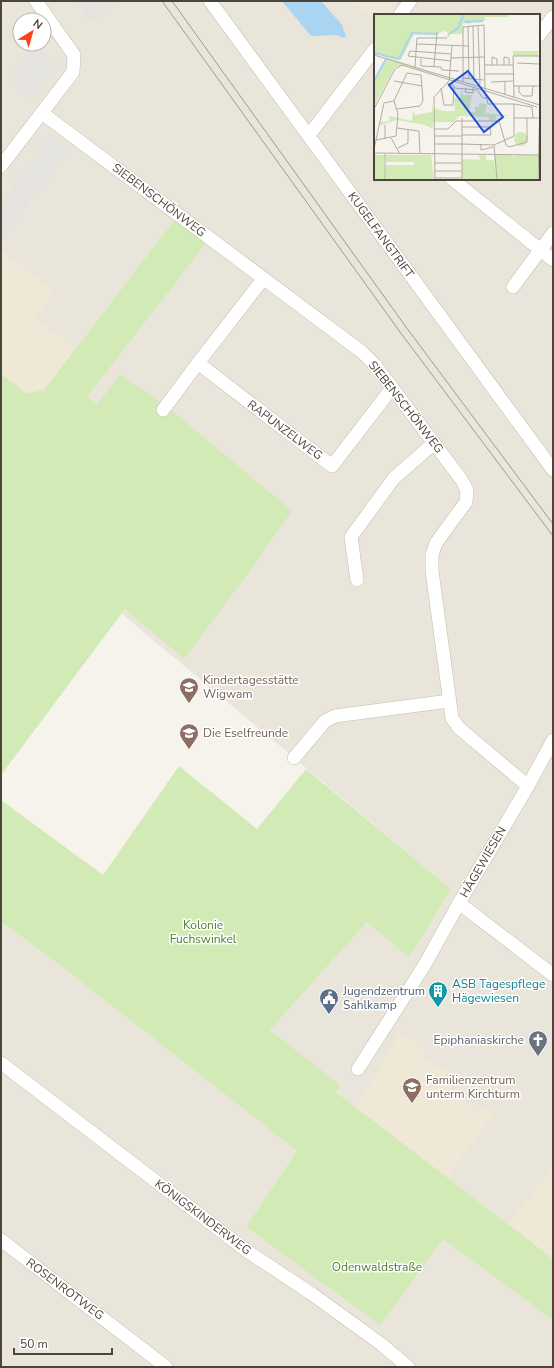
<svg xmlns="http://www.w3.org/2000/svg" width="554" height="1368" viewBox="0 0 554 1368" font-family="'Nunito Sans',sans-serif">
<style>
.residential{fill:#eae5da;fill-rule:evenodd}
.education{fill:#efe8d6}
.green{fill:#d2eab5}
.parking{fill:#e5e3e0}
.water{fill:#a9d4f2}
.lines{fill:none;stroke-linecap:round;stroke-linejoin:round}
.minor-casing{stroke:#c2bbae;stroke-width:14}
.minor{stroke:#fff;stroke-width:13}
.tram{stroke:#9a9a9a;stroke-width:1}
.labels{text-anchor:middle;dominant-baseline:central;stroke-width:3;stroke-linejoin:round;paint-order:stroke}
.street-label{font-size:12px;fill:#4b4439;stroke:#fff}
.education-label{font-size:12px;fill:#785e54;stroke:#fff;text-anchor:start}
.park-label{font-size:12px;fill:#4a7f2a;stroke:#fff}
.culture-label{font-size:12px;fill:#0d838f;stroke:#fff;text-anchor:start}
.service-label{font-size:12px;fill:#4e5e75;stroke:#fff;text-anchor:start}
.worship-label{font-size:12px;fill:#5b616d;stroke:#fff;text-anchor:end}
.inset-river{fill:none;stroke:#a9d4f2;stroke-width:2}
.inset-road{fill:none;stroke:#b2ada4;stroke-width:1}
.view{fill:#1d4ed8;fill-opacity:0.15;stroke:#1d4ed8;stroke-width:2}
.inset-edge{fill:none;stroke:#4b4439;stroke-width:2}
</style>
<rect width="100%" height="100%" fill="#f6f3ec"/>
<g class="residential">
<path d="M1 1H553V1259L336 1092 339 1085 270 1030 367 922 409 958 451 889 122 614 204 489 87 397 209 238 178 215 44 390 1 374ZM375 15H539V179H375ZM20 20H44V44H20Z"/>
<path d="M1 922 47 955 297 1151 246 1228 268 1243 443 1238 553 1320V1367H1Z"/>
</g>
<g class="education">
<path d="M351 1H397L386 15H375V21L351 3Z"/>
<path d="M1 250 55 292 35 318 76 349 44 390 26 393 1 374Z"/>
<path d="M400 1033 425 1050 421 1056 435 1067 437 1064 448 1072 441 1081 455 1091 460 1085 470 1093 464 1102 478 1113 482 1107 493 1115 446 1177 356 1107Z"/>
<path d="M553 1167V1259L508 1225Z"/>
</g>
<g class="green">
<path d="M178 215 210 238 87 397 97 405 120 374 170 409 292 511 238 587 184 659 125 609 1 775V374L26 393 44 390Z"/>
<path d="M179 766 257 829 306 769 451 889 409 958 367 922 270 1030 340 1085 336 1092 553 1259V1320L443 1239 380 1325 246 1227 297 1151 47 955 1 922V800L103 875Z"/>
</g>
<g class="parking">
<path d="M76 1H120L91 22Z"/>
<path d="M35 47 58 65 32 98 9 81Z"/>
<path d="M52 136 70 149 1 239V203Z"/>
</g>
<path class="water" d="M282 1H321L343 26V29L346 35 344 38 337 35 311 36Z"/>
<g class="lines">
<defs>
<g id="minor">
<path d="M210 1 553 470"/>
<path d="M400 15 410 1"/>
<path d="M539 35 553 17"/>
<path d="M42 113 362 352 375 365 461 479 467 490 466 502 436 543 432 555V571L452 718 459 728 528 786"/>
<path d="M309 135 375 49"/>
<path d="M1 166 73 72 74 55 36 1"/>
<path d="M452 179 553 260"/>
<path d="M263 279 198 363 332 466 392 388"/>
<path d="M513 287 553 233"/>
<path d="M163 410 198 363"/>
<path d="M357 580 351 537 394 478 434 443"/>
<path d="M553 740 528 786 459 903 553 975"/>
<path d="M294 758 325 721 335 716 449 701"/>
<path d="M1 1063 247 1251 312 1294 381 1344 408 1367"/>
<path d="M358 1069 424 966 459 903"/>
<path d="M1 1240 166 1367"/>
</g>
</defs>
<use href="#minor" class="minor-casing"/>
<use href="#minor" class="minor"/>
<g class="tram">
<path d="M162 1 400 332 553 536"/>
<path d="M172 1 406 327 553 524"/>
</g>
</g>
<defs>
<symbol id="school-pin" viewBox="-11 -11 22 30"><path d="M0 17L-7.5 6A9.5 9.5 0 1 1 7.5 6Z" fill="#8d6e63" stroke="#fff"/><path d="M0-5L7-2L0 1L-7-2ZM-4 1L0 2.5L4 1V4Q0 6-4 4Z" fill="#fff"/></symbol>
<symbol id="building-pin" viewBox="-11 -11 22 30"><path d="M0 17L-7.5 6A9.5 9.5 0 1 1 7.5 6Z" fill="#0f9aa8" stroke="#fff"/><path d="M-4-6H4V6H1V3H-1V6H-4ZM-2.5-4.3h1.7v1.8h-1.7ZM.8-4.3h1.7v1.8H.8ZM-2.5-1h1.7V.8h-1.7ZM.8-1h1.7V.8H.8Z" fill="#fff"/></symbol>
<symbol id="civic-pin" viewBox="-11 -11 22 30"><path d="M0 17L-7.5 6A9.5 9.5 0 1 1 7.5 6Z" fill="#5c6f8a" stroke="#fff"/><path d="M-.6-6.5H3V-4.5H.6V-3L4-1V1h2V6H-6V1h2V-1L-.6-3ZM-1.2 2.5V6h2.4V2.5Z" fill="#fff"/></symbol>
<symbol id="church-pin" viewBox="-11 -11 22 30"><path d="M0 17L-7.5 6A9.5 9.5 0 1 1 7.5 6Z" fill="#6b7280" stroke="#fff"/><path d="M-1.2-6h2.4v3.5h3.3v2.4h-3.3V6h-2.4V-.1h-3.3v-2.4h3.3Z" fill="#fff"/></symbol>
</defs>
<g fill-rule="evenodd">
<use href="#school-pin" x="178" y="676" width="22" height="30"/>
<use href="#school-pin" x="178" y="722" width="22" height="30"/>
<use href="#building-pin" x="427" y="980" width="22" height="30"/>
<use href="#civic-pin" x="318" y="987" width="22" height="30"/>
<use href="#church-pin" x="527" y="1029" width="22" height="30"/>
<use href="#school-pin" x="401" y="1076" width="22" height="30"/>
</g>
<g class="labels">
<g class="street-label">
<text transform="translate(159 200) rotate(37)">SIEBENSCHÖNWEG</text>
<text transform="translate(381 235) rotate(54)">KUGELFANGTRIFT</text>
<text transform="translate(406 407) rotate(52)">SIEBENSCHÖNWEG</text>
<text transform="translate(285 430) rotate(37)">RAPUNZELWEG</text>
<text transform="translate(483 862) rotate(-60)">HÄGEWIESEN</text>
<text transform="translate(203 1217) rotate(37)">KÖNIGSKINDERWEG</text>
<text transform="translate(65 1289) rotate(37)">ROSENROTWEG</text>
</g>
<g class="education-label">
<text x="203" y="680">Kindertagesstätte<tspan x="203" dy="14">Wigwam</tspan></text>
<text x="203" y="733">Die Eselfreunde</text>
<text x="426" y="1080">Familienzentrum<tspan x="426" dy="14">unterm Kirchturm</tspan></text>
</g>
<g class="park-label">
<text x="203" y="925">Kolonie<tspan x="203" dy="14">Fuchswinkel</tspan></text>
<text x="377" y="1267">Odenwaldstraße</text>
</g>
<g class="culture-label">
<text x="452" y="984">ASB Tagespflege<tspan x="452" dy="14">Hägewiesen</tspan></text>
</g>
<g class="service-label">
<text x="343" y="991">Jugendzentrum<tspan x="343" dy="14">Sahlkamp</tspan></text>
</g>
<g class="worship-label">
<text x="524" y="1040">Epiphaniaskirche</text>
</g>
</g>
<g transform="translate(374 14)">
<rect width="166" height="166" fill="#f6f3ec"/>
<path d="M0 0H135V3H111V7L96 8V12L94 9H89V20H76V23H73L74 18 69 17 63 21 40 20 27 46 0 39ZM139 37H164V42H139ZM12 43 69 62V63L30 51 21 53 0 92V66ZM87 74 89 81H98L95 98H101V93H105V89L113 90 111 99 139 102H122V106L115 107V103L85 102 80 108H59V115L51 111 22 106 5 112 6 108 15 107V102L38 107 39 95 41 101 58 98V89L59 99 61 94 69 97H81L80 84 87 83ZM140 125a7 7 0 1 1 14 0a7 7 0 1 1-14 0ZM0 141H10L11 166H0ZM11 141H57L60 166H12V151H40V148H12ZM105 141H112V146H120L123 166H88V145L106 146ZM120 141H139L140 144 141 141H164L163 166H124Z" fill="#d2eab5"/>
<path class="inset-river" d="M90 8 109 7M75 20 84 14 90 0M0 39 25 45M25 45 38 19 62 20M0 67 12 45"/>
<path class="inset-road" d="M166 7V80M99 12 100 68M104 12 106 70M94 13 95 64M43 30 94 32M0 41 166 91M77 44 110 43M47 45V52L67 53 68 56 85 57M77 47 34 42 36 37 77 40M143 49 165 50M111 51H139M118 51V43L123 45V51M130 51V43L135 44V51M60 52 63 18M41 53 43 24H73M111 60H140M89 64 110 66M20 67 48 72M89 68V13L110 11 111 77 114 90H140V122L120 131 123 166M117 68 139 67M140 72H166M145 72V78L149 82H158L159 72M67 74 70 91H79L80 72 73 69M80 74 103 76 109 84H113M92 74 91 78 99 79V74M131 81V67M140 83 139 42H165M140 90 158 93 159 104M0 95 21 55 28 51 163 93M140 104H165M11 111V125M88 113H116L117 121H88M23 114 45 117 46 140M60 115H74L82 107H125L132 131 135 133 153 128V104M60 122H88M17 124 26 140M2 126 22 122 24 100 20 87 33 59 47 61 49 87 46 92 23 95M60 130H88M88 130 120 131M107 130V136L119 133M24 134 34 129V115M0 135 10 89 20 87M0 139 166 141M11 140V166M61 149H87M60 157H87M61 164H87M61 166 60 83 75 67 78 32M88 166V104M164 166 166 84"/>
<path class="view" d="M94 57 129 103 110 118 75 71Z"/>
<rect width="166" height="166" class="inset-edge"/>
</g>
<rect width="554" height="1368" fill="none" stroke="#4b4439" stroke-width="4"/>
<g transform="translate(32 32) rotate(37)"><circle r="19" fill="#ffffff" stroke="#b7b4b0"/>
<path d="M0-3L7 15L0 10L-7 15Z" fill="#fc3f1d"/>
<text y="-6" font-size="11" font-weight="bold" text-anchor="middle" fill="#4b4439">N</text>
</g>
<path d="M14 1348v6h98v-6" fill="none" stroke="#4b4439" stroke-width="2"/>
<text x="20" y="1348" font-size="12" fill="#4b4439" stroke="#ffffff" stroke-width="3" paint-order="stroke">50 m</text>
</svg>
